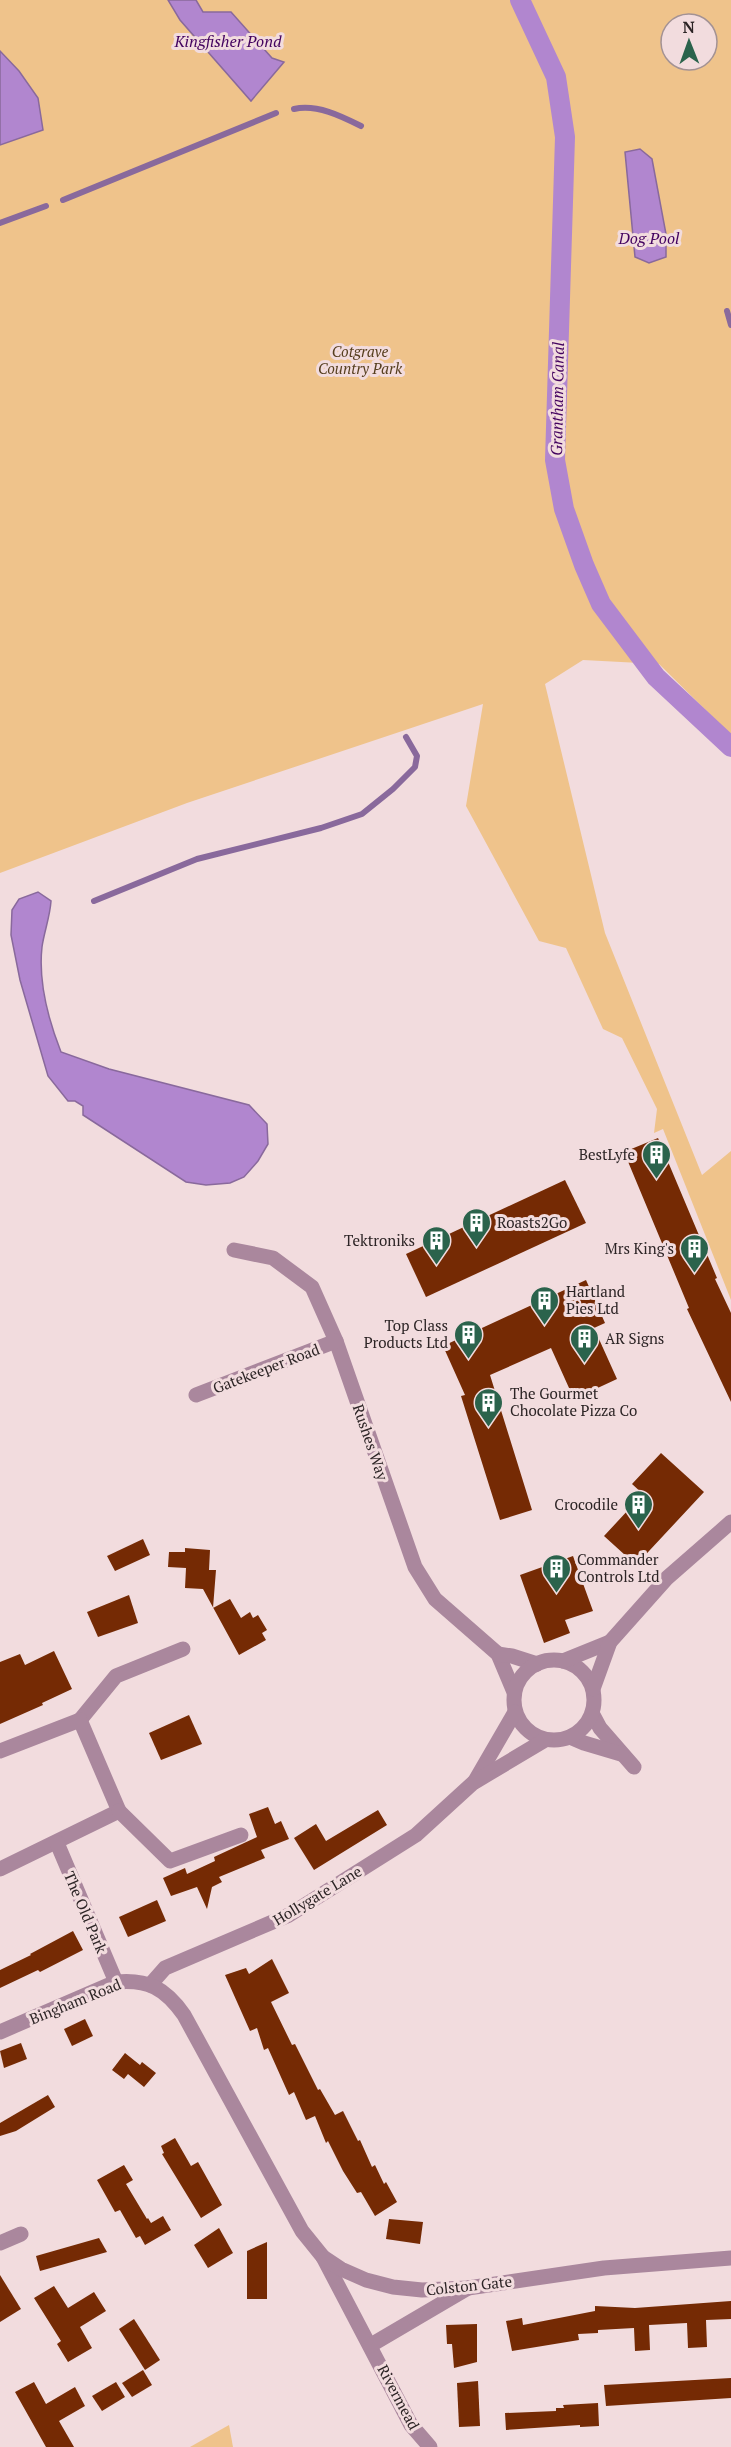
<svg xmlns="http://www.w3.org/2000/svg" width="731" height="2447" viewBox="0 0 731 2447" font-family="'PT Serif',serif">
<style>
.green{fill:#efc38b;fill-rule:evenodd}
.water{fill:#b186cf;stroke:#89699c;stroke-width:1.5}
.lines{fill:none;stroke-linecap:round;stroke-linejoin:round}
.stream{stroke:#89699c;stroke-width:6}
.canal{stroke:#b186cf;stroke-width:20}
.building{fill:#752a04}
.minor{stroke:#aa879d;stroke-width:15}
.tertiary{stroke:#aa879d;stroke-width:15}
.labels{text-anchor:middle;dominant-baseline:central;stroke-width:6;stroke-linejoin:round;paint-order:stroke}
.park-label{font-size:15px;font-style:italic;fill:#563e1e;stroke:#f2dcde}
.poi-label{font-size:15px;fill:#2c2425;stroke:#f2dcde;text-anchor:end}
.street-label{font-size:15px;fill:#2c2425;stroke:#f2dcde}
.water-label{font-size:16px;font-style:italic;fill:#43025f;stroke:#f2dcde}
</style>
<rect width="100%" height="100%" fill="#f2dcde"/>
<g class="green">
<path d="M0 0H731V735L659 664 583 660 545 684 605 933 702 1175 731 1151V1300L663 1129 654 1133 657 1109 622 1038 603 1029 566 948 539 941 466 806 483 704 187 803 0 873ZM671 24H707V60H671Z"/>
<path d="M229 2425 233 2447H190Z"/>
</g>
<g class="water">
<path d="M168 0H196L203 12H231L272 58 284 62 251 101 180 20Z"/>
<path d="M0 51 19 71 38 98 43 130 0 145Z"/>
<path d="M640 149 652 159 666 234V257L649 263 635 257 625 152Z"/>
<path d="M38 892 51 901C50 917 44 932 42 947 38 983 48 1019 61 1052L109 1069 249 1105 267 1124 268 1144 258 1161 244 1177 230 1183 206 1185 186 1182 83 1115V1106L75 1101H68L48 1076 20 980 11 935 12 910 19 899Z"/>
</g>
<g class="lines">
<g class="stream">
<path d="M294 109C317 104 341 116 361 126"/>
<path d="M63 200 276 113"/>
<path d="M0 223 46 206"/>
<path d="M727 311 731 325"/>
<path d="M94 901 197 859 321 828 362 814 393 789 415 767 417 756 406 737"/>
</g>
<path class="canal" d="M520 0 556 77 565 137 555 460 564 509 584 565 601 604 656 677 731 747"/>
</g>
<g class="building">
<path d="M658 1138 717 1278 715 1279 731 1313V1402L687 1309 689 1308 624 1152Z"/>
<path d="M565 1180 586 1223 426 1297 406 1254Z"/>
<path d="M586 1280 605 1323 594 1328 617 1379 574 1399 551 1348 490 1375 532 1510 500 1520 461 1396 465 1395 443 1346Z"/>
<path d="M661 1453 704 1492 636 1565 604 1536 643 1494 632 1484Z"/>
<path d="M143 1539 150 1555 115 1571 107 1556Z"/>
<path d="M185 1548 210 1550 209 1570H216L213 1608 230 1599 241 1618 250 1612 253 1618 258 1615 267 1630 262 1633 266 1640 239 1655 203 1589 185 1588 186 1568 168 1567 169 1552H185Z"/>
<path d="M573 1556 593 1611 565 1620 570 1633 544 1643 520 1575Z"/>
<path d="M129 1595 138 1623 98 1637 87 1612Z"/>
<path d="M54 1651 72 1689 42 1703 43 1705 0 1724V1662L20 1654 25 1665Z"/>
<path d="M189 1715 202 1744 161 1760 149 1733Z"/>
<path d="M268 1807 275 1824 281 1821 289 1839 261 1850 265 1858 219 1877 222 1882 212 1887 207 1909 197 1887 171 1896 163 1878 185 1868 187 1874 215 1861 214 1857 257 1837 249 1814Z"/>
<path d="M378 1810 387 1825 314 1870 294 1838 316 1824 326 1841Z"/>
<path d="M157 1900 166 1921 128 1937 119 1917Z"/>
<path d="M73 1931 83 1950 40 1972 38 1970 0 1988V1970L31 1955 30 1954Z"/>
<path d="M272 1959 289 1993 271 2002 292 2045 295 2044 318 2090 320 2089 335 2115 343 2111 358 2141 360 2140 372 2167 375 2165 384 2184 386 2182 397 2202 375 2216 361 2192 357 2193 343 2171 328 2141 326 2143 315 2116 306 2120 294 2092 289 2095 268 2048 264 2050 257 2028 250 2031 225 1975 246 1968 249 1974Z"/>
<path d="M85 2019 93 2036 72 2046 64 2029Z"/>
<path d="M21 2043 27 2059 4 2068 0 2051Z"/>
<path d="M125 2053 140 2065 142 2062 156 2073 144 2087 128 2074 124 2079 112 2070Z"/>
<path d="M48 2095 55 2107 16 2131 0 2136V2123Z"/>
<path d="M175 2138 191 2166 198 2162 222 2205 201 2218 162 2154 164 2153 161 2146Z"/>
<path d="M124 2165 133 2180 126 2184 147 2219 148 2218 151 2223 163 2216 171 2230 145 2245 140 2236 136 2238 120 2210 115 2212 97 2180Z"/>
<path d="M389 2219 423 2222 420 2244 386 2239Z"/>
<path d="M219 2228 233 2253 208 2268 194 2245Z"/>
<path d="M99 2238 107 2252 40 2271 36 2256Z"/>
<path d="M267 2242V2299H247V2251Z"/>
<path d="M0 2275 21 2309 0 2322Z"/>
<path d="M54 2286 68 2308 94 2292 106 2311 80 2327 92 2348 68 2362 57 2344 61 2341 34 2298Z"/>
<path d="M731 2301V2319L706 2320 707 2347 688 2348 687 2323 649 2325 650 2350 635 2351 634 2328 598 2330V2333L578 2334 579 2340 512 2351 506 2321 522 2318 523 2325 595 2311V2306L635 2308Z"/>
<path d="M134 2319 160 2360 145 2370 119 2329Z"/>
<path d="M477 2324V2362L454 2368 452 2344H447L446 2325Z"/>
<path d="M143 2370 152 2385 132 2397 122 2383Z"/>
<path d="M731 2378V2398L606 2406 604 2385Z"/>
<path d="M478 2381 480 2426 459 2427 457 2383Z"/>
<path d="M34 2382 46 2404 75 2387 85 2406 59 2421 74 2447H46L15 2392Z"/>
<path d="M116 2382 125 2397 102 2411 92 2396Z"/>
<path d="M598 2403 599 2426 580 2427V2425L506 2430 505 2413 556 2411V2408H564L563 2405Z"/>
</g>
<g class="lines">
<g class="minor">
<path d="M234 1250 273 1258 312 1287 336 1341 415 1567 435 1599 498 1654 514 1692"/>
<path d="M196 1395 336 1341"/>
<path d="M498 1654 512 1656 537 1664"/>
<path d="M592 1713 600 1728 634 1767"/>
<path d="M80 1720 116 1676 183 1649"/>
<path d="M570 1737 584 1743 621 1754"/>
<path d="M0 1751 80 1720 119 1811 0 1869"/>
<path d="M119 1811 170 1861 241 1835"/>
<path d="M57 1843 116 1982"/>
<path d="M0 2243 21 2234"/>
<path d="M323 2257 411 2425 430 2447"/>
<path d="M371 2345 468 2288"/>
</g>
<g class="tertiary">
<circle cx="554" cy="1700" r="40"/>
<path d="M563 1661 610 1642"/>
<path d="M593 1689 610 1642 667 1578 731 1522"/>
<path d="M475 1781 515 1712"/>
<path d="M150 1985 165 1968 289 1915 416 1835 473 1783 545 1740"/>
<path d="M0 2032 116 1982C148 1979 165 1988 184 2015L302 2231 323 2257 341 2269 366 2280 393 2287 422 2290 468 2288 604 2268 731 2258"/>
</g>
</g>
<defs>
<symbol id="building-pin" viewBox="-11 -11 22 30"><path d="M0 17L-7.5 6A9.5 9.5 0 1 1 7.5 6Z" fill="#2b634c" stroke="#f2dcde"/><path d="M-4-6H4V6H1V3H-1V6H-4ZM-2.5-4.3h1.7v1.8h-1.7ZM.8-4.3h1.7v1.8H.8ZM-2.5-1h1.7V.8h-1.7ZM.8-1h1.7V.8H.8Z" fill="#fff"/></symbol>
</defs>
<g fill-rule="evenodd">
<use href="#building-pin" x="640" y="1138" width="33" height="45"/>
<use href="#building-pin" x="460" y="1206" width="33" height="45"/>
<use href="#building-pin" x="420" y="1224" width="33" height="45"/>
<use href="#building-pin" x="678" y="1232" width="33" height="45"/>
<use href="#building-pin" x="528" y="1284" width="33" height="45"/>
<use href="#building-pin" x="452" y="1318" width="33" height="45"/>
<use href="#building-pin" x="568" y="1322" width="33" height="45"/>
<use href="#building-pin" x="472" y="1386" width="33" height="45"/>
<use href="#building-pin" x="622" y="1488" width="33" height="45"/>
<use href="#building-pin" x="540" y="1552" width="33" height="45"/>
</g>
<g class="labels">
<g class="park-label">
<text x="360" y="351">Cotgrave<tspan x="360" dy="17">Country Park</tspan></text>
</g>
<g class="poi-label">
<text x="635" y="1154">BestLyfe</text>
<text x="497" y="1222" text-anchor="start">Roasts2Go</text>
<text x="415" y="1240">Tektroniks</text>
<text x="674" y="1248">Mrs King's</text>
<text x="566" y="1291" text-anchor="start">Hartland<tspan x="566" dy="17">Pies Ltd</tspan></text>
<text x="448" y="1325">Top Class<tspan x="448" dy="17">Products Ltd</tspan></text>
<text x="605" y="1338" text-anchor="start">AR Signs</text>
<text x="510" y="1393" text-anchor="start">The Gourmet<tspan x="510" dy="17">Chocolate Pizza Co</tspan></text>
<text x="618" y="1504">Crocodile</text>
<text x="577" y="1559" text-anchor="start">Commander<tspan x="577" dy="17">Controls Ltd</tspan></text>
</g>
<g class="street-label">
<text transform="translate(266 1368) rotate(-21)">Gatekeeper Road</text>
<text transform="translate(371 1442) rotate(71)">Rushes Way</text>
<text transform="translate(317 1895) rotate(-31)">Hollygate Lane</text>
<text transform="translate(86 1912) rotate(67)">The Old Park</text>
<text transform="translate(75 2001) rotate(-22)">Bingham Road</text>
<text transform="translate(469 2285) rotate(-6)">Colston Gate</text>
<text transform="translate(399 2397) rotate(62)">Rivermead</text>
</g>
<g class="water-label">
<text x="228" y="41">Kingfisher Pond</text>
<text x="649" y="238">Dog Pool</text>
<text transform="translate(557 399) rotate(-89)">Grantham Canal</text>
</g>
</g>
<g transform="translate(689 42) rotate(359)"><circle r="28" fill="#f2dcde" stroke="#a39294" stroke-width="1.5"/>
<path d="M0-4.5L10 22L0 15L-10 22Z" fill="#2b634c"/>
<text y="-9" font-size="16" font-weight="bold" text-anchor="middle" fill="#2c2425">N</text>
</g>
</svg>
